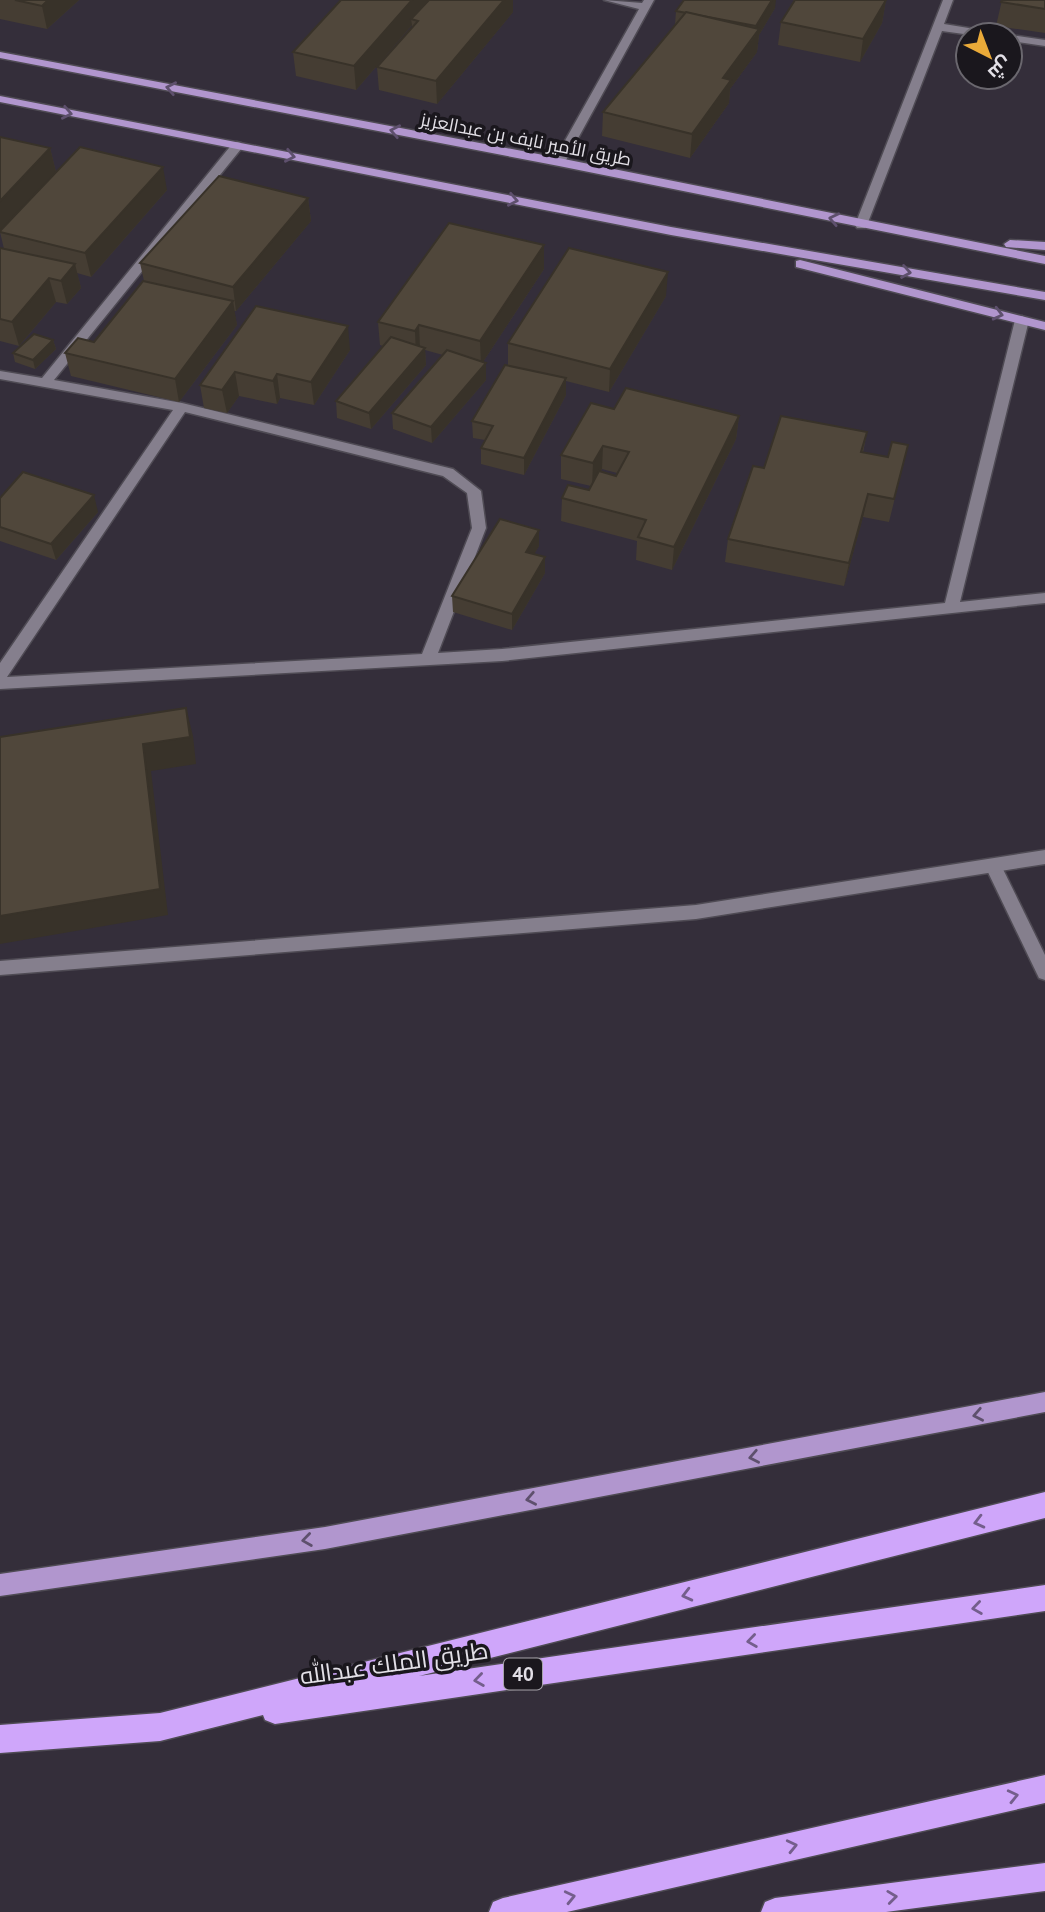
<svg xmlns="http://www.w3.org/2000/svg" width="1045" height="1912" viewBox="0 0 1045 1912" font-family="'PT Sans',Cairo,sans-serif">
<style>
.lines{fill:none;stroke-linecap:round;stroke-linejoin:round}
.lane-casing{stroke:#4f4b54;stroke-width:3}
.street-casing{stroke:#4f4b54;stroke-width:3}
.primary-casing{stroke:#4f4b54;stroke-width:3}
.highway-casing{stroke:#4f4b54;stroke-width:3}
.lane{fill:#857f8d;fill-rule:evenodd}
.street{fill:#857f8d;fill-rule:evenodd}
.primary{fill:#b196ce;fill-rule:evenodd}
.highway{fill:#cfa6fa;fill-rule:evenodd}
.wall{fill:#453d33;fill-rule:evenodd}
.shaded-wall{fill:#383229}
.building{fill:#50473b;stroke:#383229;stroke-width:2}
.oneway{stroke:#5e506d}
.oneway2{stroke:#745e8c}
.labels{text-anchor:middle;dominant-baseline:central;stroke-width:7;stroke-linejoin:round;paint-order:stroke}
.far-street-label{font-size:18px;fill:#e3e0e7;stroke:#1a171d}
.shield{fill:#1a171d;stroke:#a7a4aa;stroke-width:2}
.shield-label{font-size:19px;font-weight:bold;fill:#e3e0e7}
.near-street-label{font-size:24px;fill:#e3e0e7;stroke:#1a171d}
</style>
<rect width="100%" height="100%" fill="#342e3a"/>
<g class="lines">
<defs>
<path id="lane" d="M993 859 999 861 1045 955V980L1039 978 985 866 987 861Z"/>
<g id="street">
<path d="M604 0 642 3 644 0H654L565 162 555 165 553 162 639 9Z"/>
<path d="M943 0H953L944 24 993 32 999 35H971L942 31 867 225 865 228H857L855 225Z"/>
<path d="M1009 35H1010L1045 40V46L1010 41Z"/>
<path d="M237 142 241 143V149L54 380 182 403 453 469 481 491 486 528 438 653 502 649 945 603 1015 320 1022 316 1029 320 960 602 1045 593V603L502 661 0 689V663L173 410 0 379V371L42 378 233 143ZM185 412 443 476 467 493 472 528 422 654 7 677Z"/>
<path d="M1045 850V864L696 919 0 975V961L696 905Z"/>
</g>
<g id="primary">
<path d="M0 52 559 158 1045 256V264L559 166 0 58Z"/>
<path d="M0 96 671 227 1045 292V300L671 235 0 102Z"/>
<path d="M1010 240 1045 242V250L1006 247 1004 244Z"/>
<path d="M800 260 1045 322V330L796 267V261Z"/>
<path d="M1045 1392V1412L325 1549 0 1596V1574L325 1527Z"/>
</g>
<g id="highway">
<path d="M1045 1492V1518L419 1676 1045 1585V1611L275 1724 265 1720 263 1715 160 1741 0 1753V1725L160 1713Z"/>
<path d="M1045 1775V1803L567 1912H489L493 1902 503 1898Z"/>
<path d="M1045 1863V1891L886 1912H761L765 1902 775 1898Z"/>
</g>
</defs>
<use href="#lane" class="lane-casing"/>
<use href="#street" class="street-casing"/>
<use href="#primary" class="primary-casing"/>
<use href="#highway" class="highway-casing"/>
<use href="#lane" class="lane"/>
<use href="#street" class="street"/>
<use href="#primary" class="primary"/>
<use href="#highway" class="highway"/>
</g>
<g class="wall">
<path d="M0 0H79L47 29 0 19Z"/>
<path d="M341 0H513V12L437 104 379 90 377 67 412 28V25L356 90 296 76 293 52Z"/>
<path d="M794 0H886L882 23 860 62 778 45 781 22Z"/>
<path d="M1002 0H1045V33L996 26Z"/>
<path d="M775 8 759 35 757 52 730 89 729 103 690 158 602 136 603 112 675 25 676 11Z"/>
<path d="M50 148 56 172 167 190 91 277 77 273 81 288 67 304 56 302 19 346 0 341V248L4 249 0 232Z"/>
<path d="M308 198 311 221 236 311H234L237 325 179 402 71 376 65 353 94 342 144 281 140 263Z"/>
<path d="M544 245V269L483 362 486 380 432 443 393 429 392 413 443 355 425 350 426 365 371 429 337 418 336 401 383 346 380 345 378 322Z"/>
<path d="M666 296 609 392 566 381V395L524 475 481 464V448L485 440 473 438 472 421 508 365V343Z"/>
<path d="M256 306 350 350 314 405 280 398 277 404 239 396 227 413 204 408 200 385Z"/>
<path d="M53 340 56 349 35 369 15 362 13 353Z"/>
<path d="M614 409 739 416 736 439 672 570 636 560 637 541 561 521 562 498 589 490 591 486 561 479V455ZM602 469 617 473 616 476 601 471Z"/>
<path d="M867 432 863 453 888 457 908 445 889 522 863 517 844 586 725 562 728 539 764 468Z"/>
<path d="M0 498 98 512 56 560 0 541Z"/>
<path d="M539 530V546L534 554 545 573 512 630 453 612 452 596Z"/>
</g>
<g class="shaded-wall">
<path d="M48 0H79L47 29 42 6Z"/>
<path d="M412 0H433L411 19 412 25 356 90 354 66Z"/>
<path d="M504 0H513V12L437 104 436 81Z"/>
<path d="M772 0H776L775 8 759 35 757 52 730 89 729 103 690 158 692 134 723 78 755 36 756 26Z"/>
<path d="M886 0 882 23 860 62 863 39Z"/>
<path d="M50 148 56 172 0 231V201Z"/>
<path d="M163 167 167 190 91 277 85 253Z"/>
<path d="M308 198 311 221 236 311 233 287Z"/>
<path d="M544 245V269L481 365 480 341Z"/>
<path d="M75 264 81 288 67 304 61 281Z"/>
<path d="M668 272 666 296 609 392 610 369Z"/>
<path d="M49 278 56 302 19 346 12 322Z"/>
<path d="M233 301 237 325 179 402 175 379Z"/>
<path d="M419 325 420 349 416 355 415 331Z"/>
<path d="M348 326 350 350 314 405 311 382Z"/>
<path d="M53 340 56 349 35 369 33 360Z"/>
<path d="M425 348 426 365 371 429 369 413Z"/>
<path d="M486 363V380L432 443 431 427Z"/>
<path d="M235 372 239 396 227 413 222 390Z"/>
<path d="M277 374 280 398 277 404 273 381Z"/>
<path d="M566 378V395L524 475V458Z"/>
<path d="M739 416 736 439 672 570 674 547Z"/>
<path d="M603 446 602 469 592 487 593 463Z"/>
<path d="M868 494 863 517 844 586 849 563Z"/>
<path d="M94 495 98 512 56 560 51 544Z"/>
<path d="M539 530V546L526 568V552Z"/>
<path d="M545 557V573L512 630V614Z"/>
<path d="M186 708 193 736 196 764 151 771 168 915 0 944V916L143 744Z"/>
</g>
<g class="building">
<path d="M15 0H48L42 6Z"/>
<path d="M341 0H412L354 66 293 52Z"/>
<path d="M429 0H504L436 81 377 67 418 21 411 19Z"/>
<path d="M684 0H772L756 26 676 11Z"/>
<path d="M795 0H886L863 39 781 22Z"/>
<path d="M1002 0H1045V9L1001 2Z"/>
<path d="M686 12 759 29 723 78 731 80 692 134 603 112Z"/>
<path d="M0 137 50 148 0 201Z"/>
<path d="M80 147 163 167 85 253 0 232V231Z"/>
<path d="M219 176 308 198 233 287 140 263Z"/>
<path d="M449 223 544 245 480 341 419 325 415 331 378 322Z"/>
<path d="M0 248 75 264 61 281 49 278 12 322 0 319Z"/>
<path d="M569 248 668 272 610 369 508 343Z"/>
<path d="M143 281 233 301 175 379 65 353 78 338 94 342Z"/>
<path d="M256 306 348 326 311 382 277 374 273 381 235 372 222 390 200 385Z"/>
<path d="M34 334 53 340 33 360 13 353Z"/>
<path d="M391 337 425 348 369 413 336 401Z"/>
<path d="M447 350 486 363 431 427 392 413Z"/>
<path d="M505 365 566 378 524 458 481 448 493 426 472 421Z"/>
<path d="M626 388 739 416 674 547 638 537 646 520 562 498 568 485 589 490 599 471 616 476 629 452 603 446 593 463 561 455 591 403 614 409Z"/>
<path d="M781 416 867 432 861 452 888 457 892 442 908 445 894 499 868 494 849 563 728 539 753 466 764 468Z"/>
<path d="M23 472 94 495 51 544 0 527V498Z"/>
<path d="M500 519 539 530 526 552 545 557 512 614 452 596Z"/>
<path d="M186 708 190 737 143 744 160 889 0 916V737Z"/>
</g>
<defs><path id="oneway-chevron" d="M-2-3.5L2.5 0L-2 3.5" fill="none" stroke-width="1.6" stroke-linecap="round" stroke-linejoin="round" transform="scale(1.75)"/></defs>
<g class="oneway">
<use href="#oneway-chevron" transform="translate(171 88) rotate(-169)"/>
<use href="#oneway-chevron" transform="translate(67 113) rotate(11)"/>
<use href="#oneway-chevron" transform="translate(395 131) rotate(-169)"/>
<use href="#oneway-chevron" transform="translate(290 156) rotate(11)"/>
<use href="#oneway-chevron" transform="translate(513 200) rotate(11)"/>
<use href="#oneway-chevron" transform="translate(834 219) rotate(-168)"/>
<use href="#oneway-chevron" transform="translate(906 272) rotate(10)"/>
<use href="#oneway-chevron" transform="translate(998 314) rotate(14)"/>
<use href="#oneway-chevron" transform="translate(978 1415) rotate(169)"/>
<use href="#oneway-chevron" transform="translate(754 1457) rotate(169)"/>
<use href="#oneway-chevron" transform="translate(531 1499) rotate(169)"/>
<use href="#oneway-chevron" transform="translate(307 1540) rotate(172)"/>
</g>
<g class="oneway2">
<use href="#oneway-chevron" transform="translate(979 1522) rotate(166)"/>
<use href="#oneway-chevron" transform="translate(687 1595) rotate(166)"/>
<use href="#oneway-chevron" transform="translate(977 1608) rotate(172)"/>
<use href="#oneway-chevron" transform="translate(752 1641) rotate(172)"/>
<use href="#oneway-chevron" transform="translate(479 1680) rotate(172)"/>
<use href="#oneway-chevron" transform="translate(1013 1796) rotate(-13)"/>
<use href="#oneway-chevron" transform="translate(792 1846) rotate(-13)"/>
<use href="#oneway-chevron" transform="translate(570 1897) rotate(-13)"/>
<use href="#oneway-chevron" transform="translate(892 1897) rotate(-7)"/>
</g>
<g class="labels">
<g class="far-street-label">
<text transform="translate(526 139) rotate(11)">طريق الأمير نايف بن عبدالعزيز</text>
</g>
<rect class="shield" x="504" y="1658.5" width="38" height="31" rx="5"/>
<g class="shield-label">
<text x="523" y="1674">40</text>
</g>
<g class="near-street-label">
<text transform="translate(394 1663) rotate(-8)">طريق الملك عبدالله</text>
</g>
</g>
<g transform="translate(989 56) rotate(138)"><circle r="33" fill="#1a171d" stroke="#6a676e" stroke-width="2"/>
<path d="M0-5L12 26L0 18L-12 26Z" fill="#eaaa39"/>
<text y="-10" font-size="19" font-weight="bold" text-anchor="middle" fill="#e3e0e7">ش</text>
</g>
</svg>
